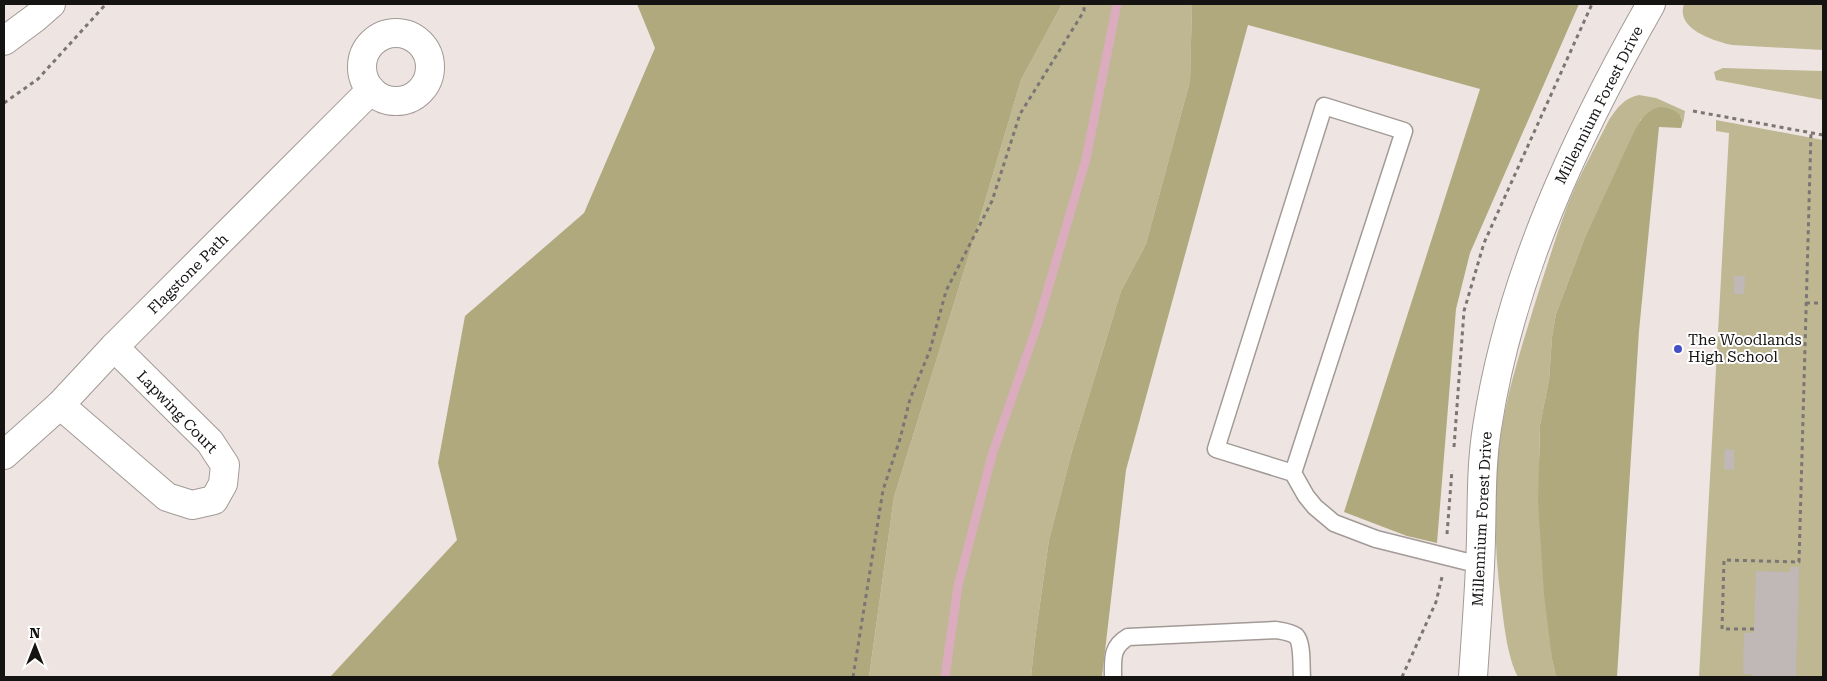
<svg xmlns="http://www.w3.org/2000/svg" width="1827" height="681" viewBox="0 0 1827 681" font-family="'Roboto Serif',serif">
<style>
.green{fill:#beb792}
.forest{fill:#b1a97e}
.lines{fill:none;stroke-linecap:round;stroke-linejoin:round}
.stream{stroke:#daacbe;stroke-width:9}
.building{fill:#c0b7b7}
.lane-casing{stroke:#a29a96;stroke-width:19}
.street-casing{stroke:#a29a96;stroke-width:30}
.path{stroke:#7b7674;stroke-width:3;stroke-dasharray:4 4;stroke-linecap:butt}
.lane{stroke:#fff;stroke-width:16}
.street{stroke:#fff;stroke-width:28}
.poi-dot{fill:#4450c5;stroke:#fff;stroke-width:2}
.labels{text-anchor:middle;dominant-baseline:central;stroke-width:4;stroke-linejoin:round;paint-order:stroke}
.street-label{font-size:15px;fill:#161412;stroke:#fff}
.poi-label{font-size:15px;fill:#161412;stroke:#fff;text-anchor:start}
</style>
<rect width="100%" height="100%" fill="#eee5e2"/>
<g class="green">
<path d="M1062 4H1192L1190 81 1146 244 1121 291 1072 451 1049 540 1035 639 1031 677H869L894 497 969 255 1021 80Z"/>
<path d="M1684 4H1823V50L1732 45C1714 41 1675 29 1684 4Z"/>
<path d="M1723 68 1823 71V100L1716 80 1714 72Z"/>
<path d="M1639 95 1656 98 1685 111 1683 124 1681 116 1641 119 1585 237 1556 314 1552 337 1549 380 1540 425 1539 456 1552 659 1556 677H1518C1507 656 1504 624 1501 600 1492 533 1493 459 1509 393 1518 356 1530 320 1541 284 1552 251 1562 216 1576 185 1586 163 1598 142 1609 120 1617 108 1624 98 1639 95Z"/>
<path d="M1716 120 1823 140V677H1699L1729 133 1716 131Z"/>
</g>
<g class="forest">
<path d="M637 4H1062L1021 80 969 255 894 497 869 677H330L457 540 438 463 465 316 584 213 655 48Z"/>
<path d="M1192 4H1579L1470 253 1456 309 1437 543 1407 536 1344 512 1480 89 1248 25 1126 470 1102 677H1031L1035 639 1049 540 1072 451 1121 291 1146 244 1190 81Z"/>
<path d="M1659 107C1671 107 1687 114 1681 128L1659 127 1639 331 1617 677H1556L1552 659 1544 594 1538 502 1540 425 1549 380 1552 337 1556 314 1585 237 1634 132C1640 120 1646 111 1659 107Z"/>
</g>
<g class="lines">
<path class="stream" d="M945 677 958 586 992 455 1037 326 1086 159 1117 4"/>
</g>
<g class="building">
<path d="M1734 276H1745L1744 294H1734Z"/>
<path d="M1725 449 1734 450V470L1724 469Z"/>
<path d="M1790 567H1799L1796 677H1752V674H1743L1744 633H1754L1756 571 1790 572Z"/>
</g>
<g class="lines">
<defs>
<g id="lane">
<path d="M1293 473 1216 449 1324 106 1404 131 1293 473 1306 496 1315 507 1334 523 1376 539 1480 565"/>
<path d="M1113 677C1113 659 1111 647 1128 637L1276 630C1282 631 1291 632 1296 636 1303 643 1301 668 1302 677"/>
</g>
<g id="street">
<circle cx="396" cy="67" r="34"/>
<path d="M4 41 35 18 51 4"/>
<path d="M60 405 167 497 192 505 214 500 223 484 225 465 210 442 114 347"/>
<path d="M4 455 60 405 114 347 371 90"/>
<path d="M1473 677C1476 631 1480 584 1481 538 1482 501 1481 465 1487 428 1510 276 1576 136 1651 4"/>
</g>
</defs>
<use href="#lane" class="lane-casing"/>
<use href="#street" class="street-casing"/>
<g class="path">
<path d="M4 103 38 79 106 4"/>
<path d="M1693 111 1823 135"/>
<path d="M1806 303H1823"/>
<path d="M1454 447 1464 311 1484 243 1592 4"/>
<path d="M1447 534 1452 470"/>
<path d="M1754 629H1722L1724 560 1799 562 1811 133"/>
<path d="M853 677 883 490 900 439 910 399 930 350 946 291 992 201 1020 114 1084 11V4"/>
<path d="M1402 677 1436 602 1442 577"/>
</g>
<use href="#lane" class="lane"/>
<use href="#street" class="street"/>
</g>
<circle class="poi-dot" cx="1678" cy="349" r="5"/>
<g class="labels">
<g class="street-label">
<text transform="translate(1599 105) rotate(-63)">Millennium Forest Drive</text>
<text transform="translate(188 274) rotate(-45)">Flagstone Path</text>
<text transform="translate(177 412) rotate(46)">Lapwing Court</text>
<text transform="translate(1482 519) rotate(-87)">Millennium Forest Drive</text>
</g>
<g class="poi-label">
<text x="1688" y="340">The Woodlands<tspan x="1688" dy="17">High School</tspan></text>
</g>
</g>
<rect width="1827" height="681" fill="none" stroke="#161412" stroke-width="10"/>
<g transform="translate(35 646)" stroke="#ffffff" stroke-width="4" paint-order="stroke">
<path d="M0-4L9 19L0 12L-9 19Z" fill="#161412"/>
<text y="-8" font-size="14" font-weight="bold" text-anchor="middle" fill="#161412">N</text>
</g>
</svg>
